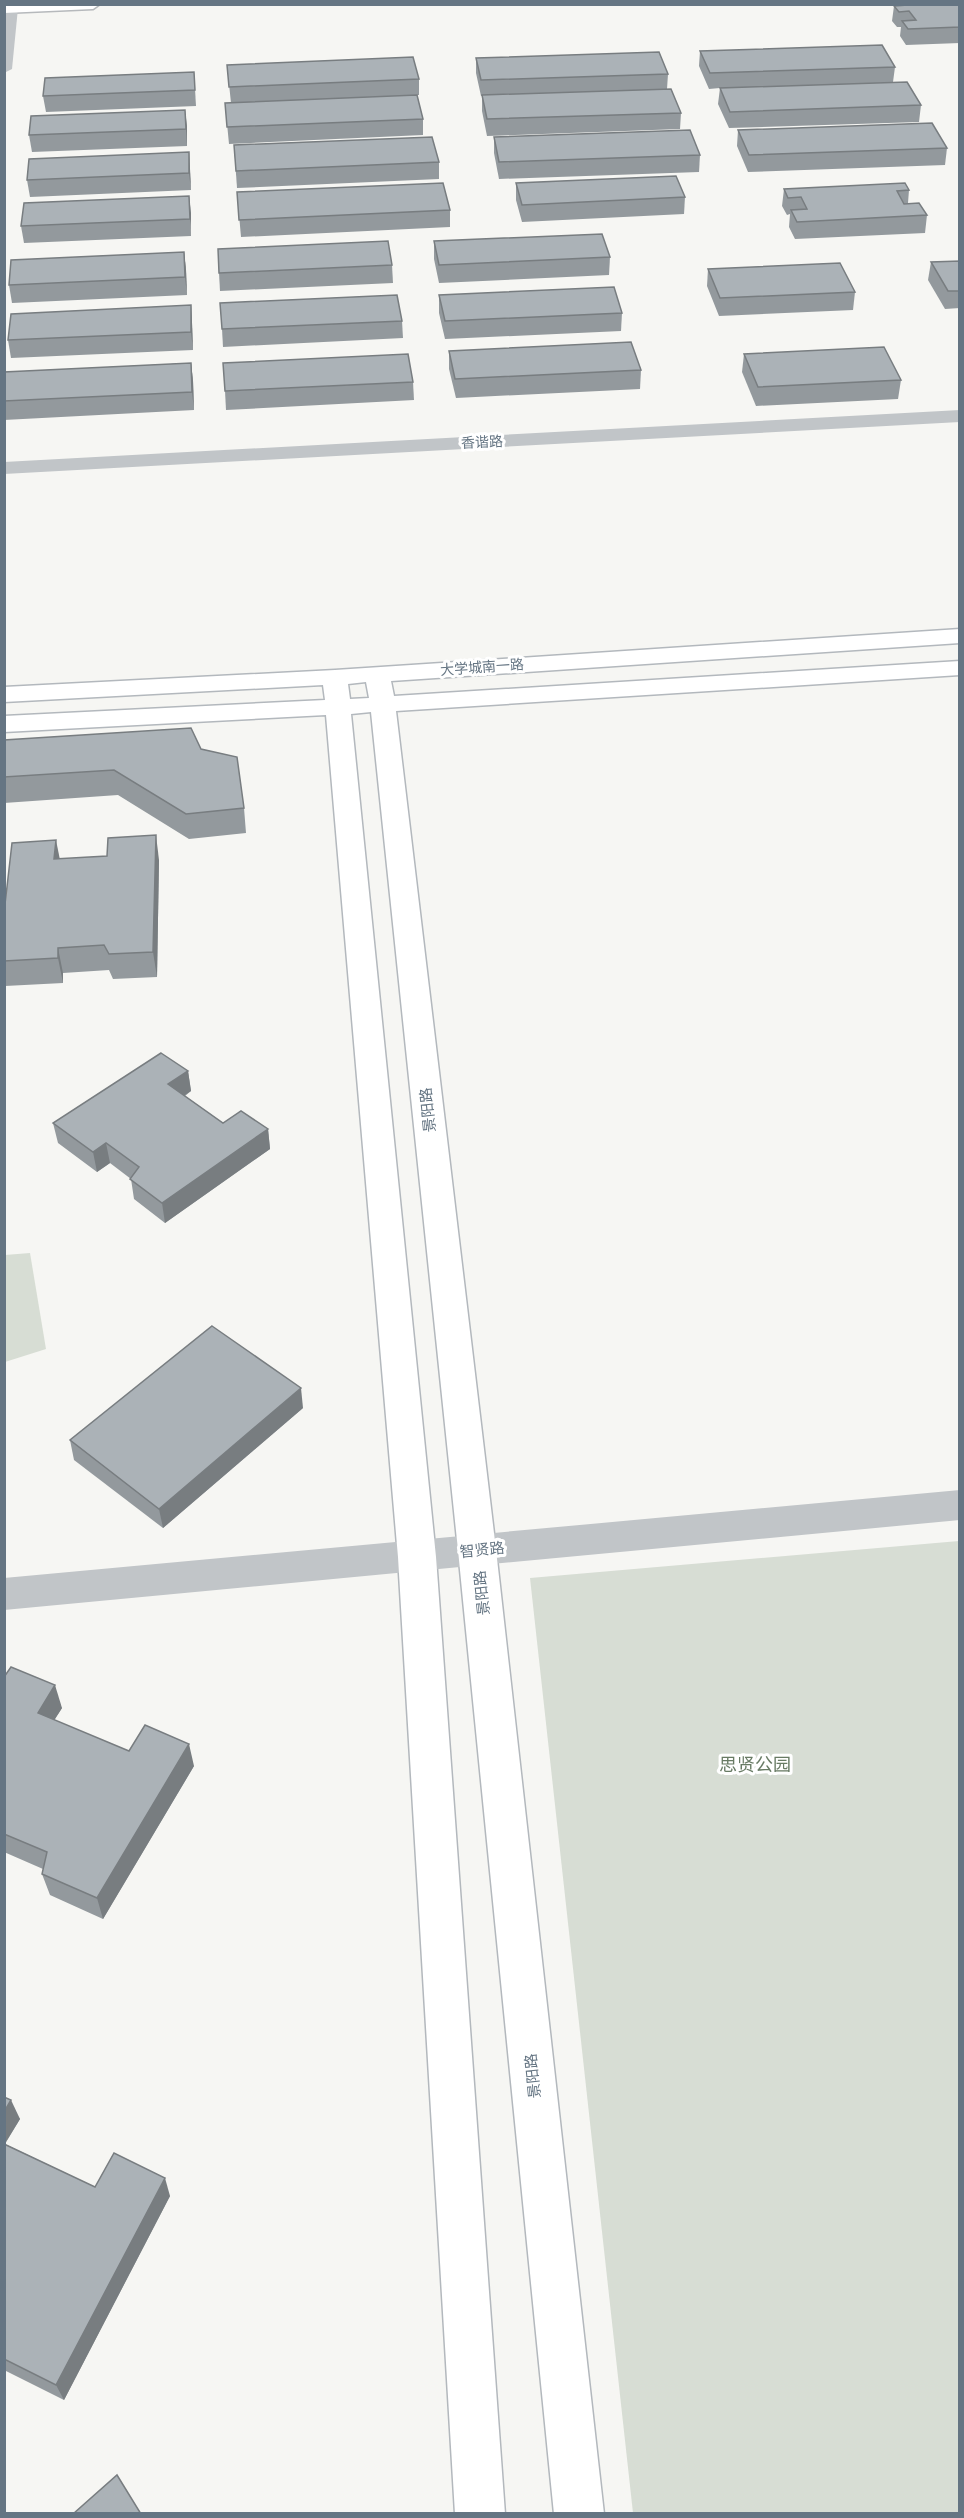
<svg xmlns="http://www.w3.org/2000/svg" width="964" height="2518" viewBox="0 0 964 2518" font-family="Roboto,'Noto Sans SC',sans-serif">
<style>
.green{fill:#d7ddd4}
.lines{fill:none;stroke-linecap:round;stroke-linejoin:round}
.secondary-casing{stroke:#b3b8bd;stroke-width:3}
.trunk-casing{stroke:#b6b9bc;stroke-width:3}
.minor{fill:#c1c5c8;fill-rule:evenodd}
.tertiary{fill:#c1c5c8;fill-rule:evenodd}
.secondary{fill:#fff;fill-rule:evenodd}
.trunk{fill:#fff;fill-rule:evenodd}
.wall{fill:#93999d}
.shaded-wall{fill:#787d80}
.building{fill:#abb2b7;stroke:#787d80;stroke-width:1.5}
.labels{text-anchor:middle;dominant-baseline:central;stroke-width:6;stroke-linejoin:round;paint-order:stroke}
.far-street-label{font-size:14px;fill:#657583;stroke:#fff}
.street-label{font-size:15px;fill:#657583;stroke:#fff}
.near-park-label{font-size:18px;fill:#687b64;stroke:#fff}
</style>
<rect width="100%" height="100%" fill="#f6f6f3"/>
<g class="green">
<path d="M30 1253 46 1349 5 1362V1255Z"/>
<path d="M959 1541V2513H633L530 1578Z"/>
</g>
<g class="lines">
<defs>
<path id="secondary" d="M960 629V643L391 681 394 696 960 661V675L396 711 496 1550 604 2514H554L458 1550 371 712 351 714 436 1557 505 2514H455L398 1557 326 715 4 732V716L325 700 323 685 4 702V687L335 670ZM366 682 369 698 350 699 348 684Z"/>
<path id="trunk" d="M4 4H100L93 9 4 13Z"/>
</defs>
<use href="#secondary" class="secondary-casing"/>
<use href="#trunk" class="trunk-casing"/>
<g class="minor">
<path d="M8 4 16 5 18 8 12 69 4 73V7Z"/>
<path d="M960 410V422L4 474V462Z"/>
</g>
<path class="tertiary" d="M960 1490V1520L4 1610V1578Z"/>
<use href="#secondary" class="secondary"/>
<use href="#trunk" class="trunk"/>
</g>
<g class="wall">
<path d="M960 4V43L906 45 900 36 901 27H897L892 21 894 6Z"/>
<path d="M700 51 895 67 893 82 921 105 919 122 729 128 718 104 720 88 709 89 699 66Z"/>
<path d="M476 58 668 74 667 89 681 113 680 129 487 136 482 111V96H481L476 73Z"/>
<path d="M227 65 419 79V95H417L423 119V135L229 144 225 103H231Z"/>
<path d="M194 72 196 106 46 112 43 96Z"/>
<path d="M187 126V146L32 152 29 135Z"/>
<path d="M738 130 947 148 945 165 748 172 737 146Z"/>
<path d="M494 137 700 155 699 172 499 179 494 153Z"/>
<path d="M234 145 439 162V179L237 188Z"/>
<path d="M189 152 191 190 30 197 27 180Z"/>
<path d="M516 183 685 197 684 214 522 222 516 200Z"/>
<path d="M784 189 909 190 908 203 927 215 925 233 795 239 789 227 790 214 787 215 782 206Z"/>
<path d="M237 192 450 210V227L241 237Z"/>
<path d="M189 196 191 236 24 243 21 226Z"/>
<path d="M434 241 610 257 609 275 439 283 434 259Z"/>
<path d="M184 252 186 270 187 295 12 303 9 285Z"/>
<path d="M960 261V308L945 309 928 280 931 262Z"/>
<path d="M392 265 393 283 220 291 219 273Z"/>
<path d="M708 269 855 292 853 310 719 316 707 286Z"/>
<path d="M439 295 622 313 621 331 445 339 439 313Z"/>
<path d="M191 305 192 323 193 350 11 358 8 340Z"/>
<path d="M402 321 403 338 223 347 222 329Z"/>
<path d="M449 351 641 370 640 389 456 398 449 369Z"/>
<path d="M744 354 901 380 898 399 756 406 742 372Z"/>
<path d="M191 363 193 381 194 410 4 420V372Z"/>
<path d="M413 382 414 400 226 410 225 391Z"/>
<path d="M4 740 201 749 244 808 246 833 189 839 118 795 4 803Z"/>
<path d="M59 859 159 860 157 977 113 979 109 970 63 973V983L5 986 4 913Z"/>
<path d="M188 1071 191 1091 185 1096 223 1123 268 1129 270 1149 165 1223 134 1199 131 1179 110 1163 97 1172 58 1143 53 1123Z"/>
<path d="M303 1408 163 1528 74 1460 70 1440Z"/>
<path d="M4 1677 62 1708 54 1720 129 1751 194 1766 103 1919 50 1895 42 1874 43 1869 4 1852Z"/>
<path d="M4 2097 20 2119 5 2144 95 2187 170 2196 64 2400 4 2370Z"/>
</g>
<g class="shaded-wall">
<path d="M185 110 187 126V146L186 129Z"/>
<path d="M189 152 190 169 191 190 189 173Z"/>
<path d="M189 196 191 213V236L190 219Z"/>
<path d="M184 252 186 270 187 295 185 277Z"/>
<path d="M191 305 192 323 193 350 191 332Z"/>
<path d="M191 363 193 381 194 410 192 392Z"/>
<path d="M156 835 159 860 157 977 153 952Z"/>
<path d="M56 840 61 865 54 859Z"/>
<path d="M58 948 63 973V983L58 958Z"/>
<path d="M188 1071 191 1091 171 1104 168 1084Z"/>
<path d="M268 1129 270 1149 165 1223 162 1203Z"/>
<path d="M106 1143 110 1163 97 1172 93 1152Z"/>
<path d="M301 1388 303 1408 163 1528 159 1509Z"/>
<path d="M55 1685 62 1708 45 1735 38 1713Z"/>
<path d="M189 1744 194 1766 103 1919 97 1898Z"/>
<path d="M11 2100 20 2119 4 2145V2112Z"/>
<path d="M165 2178 170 2196 64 2400 56 2385Z"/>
</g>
<g class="building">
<path d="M922 4H960V27L908 29 902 21 916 20 909 11 899 12 894 6Z"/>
<path d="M882 45 895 67 710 73 700 51Z"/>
<path d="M659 52 668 74 481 80 476 58Z"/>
<path d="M413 57 419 79 229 87 227 65Z"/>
<path d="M194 72 195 90 43 96 45 78Z"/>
<path d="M907 82 921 105 730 112 720 88Z"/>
<path d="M671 89 681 113 487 119 482 95Z"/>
<path d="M417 95 423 119 227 127 225 103Z"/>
<path d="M185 110 186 129 29 135 31 116Z"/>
<path d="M932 123 947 148 749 155 738 130Z"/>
<path d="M690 130 700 155 499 162 494 137Z"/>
<path d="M432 137 439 162 236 171 234 145Z"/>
<path d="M189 152V173L27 180 29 159Z"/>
<path d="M676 176 685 197 522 205 516 183Z"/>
<path d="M443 183 450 210 239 220 237 192Z"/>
<path d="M905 183 909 190 897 191 904 204 919 203 927 215 797 222 791 210 807 209 801 197 788 198 784 189Z"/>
<path d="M189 196 190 219 21 226 24 203Z"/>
<path d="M602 234 610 257 439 265 434 241Z"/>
<path d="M388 241 392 265 219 273 218 249Z"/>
<path d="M184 252 185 277 9 285 11 260Z"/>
<path d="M960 261V291H948L931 262Z"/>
<path d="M840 263 855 292 720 298 708 269Z"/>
<path d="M614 287 622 313 445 321 439 295Z"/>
<path d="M397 295 402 321 222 329 220 303Z"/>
<path d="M191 305V332L8 340 11 314Z"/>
<path d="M631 342 641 370 455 379 449 351Z"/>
<path d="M884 347 901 380 758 387 744 354Z"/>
<path d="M408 354 413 382 225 391 223 363Z"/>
<path d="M191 363 192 392 4 401V372Z"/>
<path d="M191 728 201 749 237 757 244 808 186 814 114 770 4 777V740Z"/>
<path d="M156 835 153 952 109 954 104 945 58 948V958L4 961V913L12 843 56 840 54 859 107 856 108 838Z"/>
<path d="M161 1053 188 1071 168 1084 223 1123 241 1111 268 1129 162 1203 130 1179 139 1167 106 1143 93 1152 53 1123Z"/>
<path d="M212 1326 301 1388 159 1509 70 1440Z"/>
<path d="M11 1667 55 1685 38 1713 129 1751 145 1725 189 1744 97 1898 42 1874 47 1852 4 1834V1677Z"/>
<path d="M4 2097 11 2100 4 2112Z"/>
<path d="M4 2144 95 2187 114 2153 165 2178 56 2385 4 2359Z"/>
<path d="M117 2475 141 2514H73Z"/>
</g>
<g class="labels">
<g class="far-street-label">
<text transform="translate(482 442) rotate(-3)">香谐路</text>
<text transform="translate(482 667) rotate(-4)">大学城南一路</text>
</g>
<g class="street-label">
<text transform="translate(428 1110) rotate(-96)">景阳路</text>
<text transform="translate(482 1550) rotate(-6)">智贤路</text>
<text transform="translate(482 1593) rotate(-96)">景阳路</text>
<text transform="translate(533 2076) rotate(-96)">景阳路</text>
</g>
<g class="near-park-label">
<text x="755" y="1764">思贤公园</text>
</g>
</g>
<rect width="964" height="2518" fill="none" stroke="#657583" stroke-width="12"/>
</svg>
